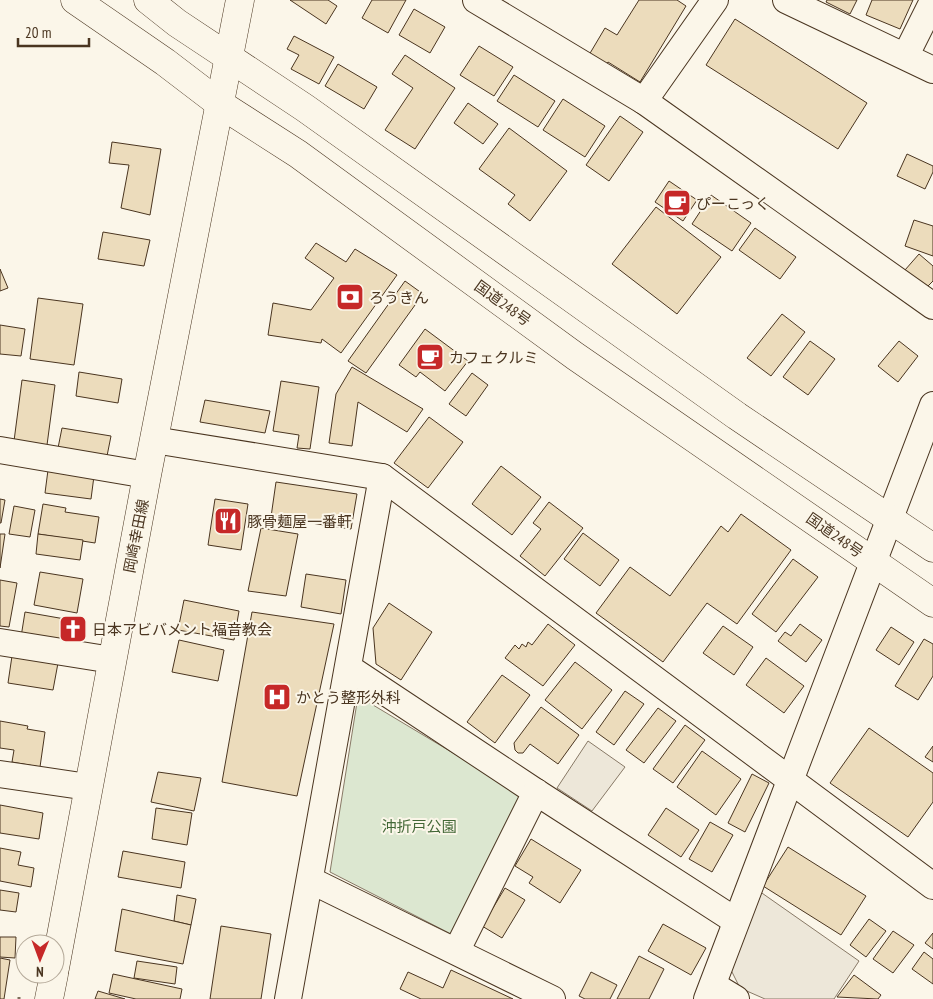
<svg xmlns="http://www.w3.org/2000/svg" width="933" height="999" viewBox="0 0 933 999" font-family="'PT Sans Narrow','Noto Sans JP',sans-serif">
<style>
.green{fill:#dce7d0;stroke:#887966}
.parking{fill:#ede7d9;stroke:#887966}
.building{fill:#ecdcbc;stroke:#4a3520}
.lines{fill:none;stroke-linecap:round;stroke-linejoin:round}
.minor-casing{stroke:#4a3520;stroke-width:28}
.major-casing{stroke:#4a3520;stroke-width:29}
.highway-casing{stroke:#4a3520;stroke-width:29}
.path{stroke:#7f6f5c;stroke-width:3;stroke-dasharray:4 2.5;stroke-linecap:butt}
.minor{stroke:#fbf6e9;stroke-width:26}
.major{stroke:#fbf6e9;stroke-width:28}
.highway{stroke:#fbf6e9;stroke-width:28}
.labels{text-anchor:middle;dominant-baseline:central;stroke-width:4;stroke-linejoin:round;paint-order:stroke}
.poi-label{font-size:15px;fill:#4a3520;stroke:#fbf6e9;text-anchor:start}
.street-label{font-size:15px;fill:#4a3520;stroke:#fbf6e9}
.park-label{font-size:15px;fill:#436837;stroke:#fbf6e9}
</style>
<rect width="100%" height="100%" fill="#fbf6e9"/>
<path class="green" d="M358 696 525 796 455 936 330 872Z"/>
<g class="parking">
<path d="M588 741 625 767 592 811 557 788Z"/>
<path d="M759 891 859 961 834 999H765L740 988 730 968Z"/>
</g>
<g class="building">
<path d="M290 0H328L337 6 326 24Z"/>
<path d="M372 0H406L388 33 362 18Z"/>
<path d="M639 0H677L686 6 640 82 608 62 603 69 586 60 605 28 617 35Z"/>
<path d="M827 0H857L850 14 826 2Z"/>
<path d="M872 0H913L900 29 866 15Z"/>
<path d="M414 9 445 27 430 53 399 35Z"/>
<path d="M735 19 867 103 838 149 706 65Z"/>
<path d="M294 36 334 57 319 84 291 69 299 55 287 49Z"/>
<path d="M479 46 513 67 494 96 460 75Z"/>
<path d="M405 55 455 88 415 149 385 130 413 88 392 74Z"/>
<path d="M338 64 377 87 364 109 325 86Z"/>
<path d="M514 75 555 101 538 127 497 101Z"/>
<path d="M563 99 605 126 585 157 543 130Z"/>
<path d="M468 103 498 124 483 144 454 123Z"/>
<path d="M620 116 643 132 609 181 586 165Z"/>
<path d="M509 128 567 171 530 221 508 204 515 195 479 169Z"/>
<path d="M112 142 161 149 150 215 121 208 129 165 109 163Z"/>
<path d="M907 154 933 166V172L925 189 897 176Z"/>
<path d="M669 181 697 200 683 221 655 202Z"/>
<path d="M711 195 751 223 732 251 692 224Z"/>
<path d="M656 207 721 257 677 314 612 264Z"/>
<path d="M914 220 933 226V256L905 246Z"/>
<path d="M755 228 796 257 780 279 739 250Z"/>
<path d="M103 232 150 240 144 266 98 259Z"/>
<path d="M316 243 346 262 355 249 397 275 341 353 322 339 321 343 268 335 273 303 311 310 334 278 305 258Z"/>
<path d="M919 254 933 266V281L918 296 898 278Z"/>
<path d="M0 269 8 288 0 291Z"/>
<path d="M405 281 423 294 366 373 348 361Z"/>
<path d="M38 298 83 304 74 365 30 359Z"/>
<path d="M782 314 805 332 771 376 747 358Z"/>
<path d="M0 325 25 329 21 356 0 354Z"/>
<path d="M425 329 468 361 445 391 420 372 416 377 399 365Z"/>
<path d="M810 341 835 359 808 395 783 377Z"/>
<path d="M899 341 918 356 898 382 878 366Z"/>
<path d="M352 367 423 409 407 432 358 402 352 446 329 443 336 394Z"/>
<path d="M79 372 122 379 118 403 76 396Z"/>
<path d="M472 373 488 385 466 416 449 404Z"/>
<path d="M22 380 55 385 47 445 14 441Z"/>
<path d="M281 381 319 387 310 449 297 448 299 435 273 431Z"/>
<path d="M205 400 270 411 265 433 200 422Z"/>
<path d="M429 417 463 442 428 488 394 463Z"/>
<path d="M62 428 111 436 107 456 58 448Z"/>
<path d="M501 466 541 497 512 535 472 504Z"/>
<path d="M48 470 94 476 91 499 45 493Z"/>
<path d="M276 482 357 494 351 529 271 517Z"/>
<path d="M0 499 5 500 1 523H0Z"/>
<path d="M215 499 248 504 241 550 208 545Z"/>
<path d="M549 502 583 528 545 576 520 556 541 529 533 523Z"/>
<path d="M43 504 66 508 65 512 99 517 95 543 38 534Z"/>
<path d="M14 506 35 510 30 537 9 534Z"/>
<path d="M741 514 791 550 737 624 707 603 663 662 596 613 630 567 670 596 721 526 728 532Z"/>
<path d="M261 528 298 534 286 596 248 591Z"/>
<path d="M583 533 619 560 600 586 564 559Z"/>
<path d="M0 534H5L0 568Z"/>
<path d="M38 534 83 540 80 560 36 554Z"/>
<path d="M793 559 818 577 776 632 752 614Z"/>
<path d="M40 572 83 579 77 613 34 605Z"/>
<path d="M306 574 346 580 341 614 301 607Z"/>
<path d="M0 580 17 583 9 627 0 626Z"/>
<path d="M184 600 239 611 234 640 178 630Z"/>
<path d="M389 603 432 632 401 680 376 664 373 628Z"/>
<path d="M25 612 82 622 77 647 21 637Z"/>
<path d="M252 612 334 624 297 796 222 782Z"/>
<path d="M548 624 575 645 543 686 505 658 515 645 519 649 522 644 526 647 528 642 532 645Z"/>
<path d="M800 624 822 640 806 662 778 641 785 632 791 636Z"/>
<path d="M723 626 753 647 734 675 703 653Z"/>
<path d="M891 627 914 642 899 665 876 650Z"/>
<path d="M924 639 933 644V676L918 700 895 686Z"/>
<path d="M179 640 224 650 218 681 172 672Z"/>
<path d="M12 656 58 663 53 690 8 683Z"/>
<path d="M766 658 804 686 784 713 746 685Z"/>
<path d="M575 662 612 690 582 729 545 700Z"/>
<path d="M502 675 530 695 495 743 467 722Z"/>
<path d="M625 691 644 704 614 745 596 732Z"/>
<path d="M541 707 579 735 558 764 530 744 523 753H518L515 750 514 743Z"/>
<path d="M658 708 676 721 644 763 626 750Z"/>
<path d="M0 721 28 726 27 729 45 732 40 767 12 762 14 750 0 748Z"/>
<path d="M685 725 705 740 673 783 653 769Z"/>
<path d="M869 728 933 773V802L908 837 830 783Z"/>
<path d="M933 746V762L925 757Z"/>
<path d="M702 751 741 779 716 815 677 787Z"/>
<path d="M158 772 201 778 194 811 151 802Z"/>
<path d="M752 774 769 783 745 832 728 823Z"/>
<path d="M0 805 43 813 39 839 0 833Z"/>
<path d="M156 808 192 813 187 845 152 839Z"/>
<path d="M666 808 699 830 681 857 648 835Z"/>
<path d="M710 822 733 835 712 872 689 859Z"/>
<path d="M531 839 581 870 560 903 529 883 533 877 515 866Z"/>
<path d="M788 847 866 896 841 935 763 886Z"/>
<path d="M0 848 21 852 18 865 34 868 31 887 0 881Z"/>
<path d="M123 851 185 862 181 888 118 877Z"/>
<path d="M505 888 525 900 502 938 482 926Z"/>
<path d="M0 890 19 893 16 912 0 910Z"/>
<path d="M177 895 196 899 191 925 174 921Z"/>
<path d="M122 909 191 925 183 964 115 951Z"/>
<path d="M869 919 886 931 866 957 850 945Z"/>
<path d="M663 924 706 948 691 975 648 951Z"/>
<path d="M221 926 271 934 261 999H210Z"/>
<path d="M893 931 914 945 893 973 873 959Z"/>
<path d="M933 933V949L925 943Z"/>
<path d="M0 937H16L15 958 0 957Z"/>
<path d="M924 952 933 959V984L912 969Z"/>
<path d="M639 956 664 969 649 999H617Z"/>
<path d="M0 958 10 960 4 999H0Z"/>
<path d="M137 961 177 967 175 984 134 978Z"/>
<path d="M451 970 513 999H421L400 989 408 972 443 988Z"/>
<path d="M591 972 617 985 610 999H585L579 996Z"/>
<path d="M113 974 182 989 180 999H136L109 993Z"/>
<path d="M854 975 881 995 878 999 837 997Z"/>
<path d="M98 991 125 999H95Z"/>
</g>
<g class="lines">
<defs>
<g id="minor">
<path d="M476 0 644 101 933 306"/>
<path d="M786 0 933 70"/>
<path d="M906 55 933 1"/>
<path d="M644 101 715 0"/>
<path d="M154 440 382 477 933 886"/>
<path d="M0 450 147 475"/>
<path d="M0 642 112 660"/>
<path d="M349 668 536 792 736 921"/>
<path d="M0 774 88 787"/>
<path d="M310 880 552 999"/>
<path d="M457 950 536 792"/>
<path d="M713 985 736 999"/>
<path d="M288 999 382 477"/>
<path d="M707 999 933 405"/>
</g>
<g id="major">
<path d="M55 968 147 475 240 0"/>
<path d="M49 999 54 974"/>
</g>
<g id="highway">
<path d="M75 0 165 62 220 104 298 154 575 356 933 603"/>
<path d="M148 0 177 23 305 108 737 416 933 548"/>
</g>
</defs>
<use href="#minor" class="minor-casing"/>
<use href="#major" class="major-casing"/>
<use href="#highway" class="highway-casing"/>
<path class="path" d="M19 999V997"/>
<use href="#minor" class="minor"/>
<use href="#major" class="major"/>
<use href="#highway" class="highway"/>
</g>
<defs>
<symbol id="cafe-square" viewBox="-11 -11 22 22"><rect x="-9" y="-9" width="18" height="18" rx="4" fill="#c62828" stroke="#fbf6e9"/><path d="M-5.5-4.5H6V0H3Q3 3.5 0 3.5H-2.5Q-5.5 3.5-5.5 0ZM3-3.2v2h1.7v-2ZM-6 4.5H4V6H-6Z" fill="#fff"/></symbol>
<symbol id="bank-square" viewBox="-11 -11 22 22"><rect x="-9" y="-9" width="18" height="18" rx="4" fill="#c62828" stroke="#fbf6e9"/><path d="M-6-4H6V4H-6ZM0-2.3a2.3 2.3 0 1 0 0 4.6a2.3 2.3 0 1 0 0-4.6Z" fill="#fff"/></symbol>
<symbol id="restaurant-square" viewBox="-11 -11 22 22"><rect x="-9" y="-9" width="18" height="18" rx="4" fill="#c62828" stroke="#fbf6e9"/><path d="M-5-6h1v4h1v-4h1v4h1v-4h1v5L-1.5 .5V6h-2V.5L-5-1ZM5-6V6H3V1.5H1.5Q1.5-4 5-6Z" fill="#fff"/></symbol>
<symbol id="church-square" viewBox="-11 -11 22 22"><rect x="-9" y="-9" width="18" height="18" rx="4" fill="#c62828" stroke="#fbf6e9"/><path d="M-1.2-6h2.4v3.5h3.3v2.4h-3.3V6h-2.4V-.1h-3.3v-2.4h3.3Z" fill="#fff"/></symbol>
<symbol id="hospital-square" viewBox="-11 -11 22 22"><rect x="-9" y="-9" width="18" height="18" rx="4" fill="#c62828" stroke="#fbf6e9"/><path d="M-5-5h3v3.5h4V-5h3V5h-3V1.5h-4V5h-3Z" fill="#fff"/></symbol>
</defs>
<g fill-rule="evenodd">
<use href="#cafe-square" x="661" y="187" width="32" height="32"/>
<use href="#bank-square" x="334" y="281" width="32" height="32"/>
<use href="#cafe-square" x="414" y="341" width="32" height="32"/>
<use href="#restaurant-square" x="212" y="505" width="32" height="32"/>
<use href="#church-square" x="57" y="613" width="32" height="32"/>
<use href="#hospital-square" x="261" y="681" width="32" height="32"/>
</g>
<g class="labels">
<g class="poi-label">
<text x="696" y="203">ぴーこっく</text>
<text x="369" y="297">ろうきん</text>
<text x="449" y="357">カフェクルミ</text>
<text x="247" y="521">豚骨麺屋一番軒</text>
<text x="92" y="629">日本アビバメント福音教会</text>
<text x="296" y="697">かとう整形外科</text>
</g>
<g class="street-label">
<text transform="translate(503 303) rotate(36)">国道248号</text>
<text transform="translate(835 535) rotate(35)">国道248号</text>
<text transform="translate(136 536) rotate(-79)">岡崎幸田線</text>
</g>
<g class="park-label">
<text x="419" y="826">沖折戸公園</text>
</g>
</g>
<g transform="translate(40 959) rotate(181)"><circle r="24" fill="#fbf6e9" stroke="#b4a999"/>
<path d="M0-4L9 19L0 12L-9 19Z" fill="#c62828"/>
<text y="-8" font-size="14" font-weight="bold" text-anchor="middle" fill="#4a3520">N</text>
</g>
<path d="M18 38v8h71v-8" fill="none" stroke="#4a3520" stroke-width="2.5"/>
<text x="25" y="38" font-size="15" fill="#4a3520" stroke="#fbf6e9" stroke-width="4" paint-order="stroke">20 m</text>
</svg>
